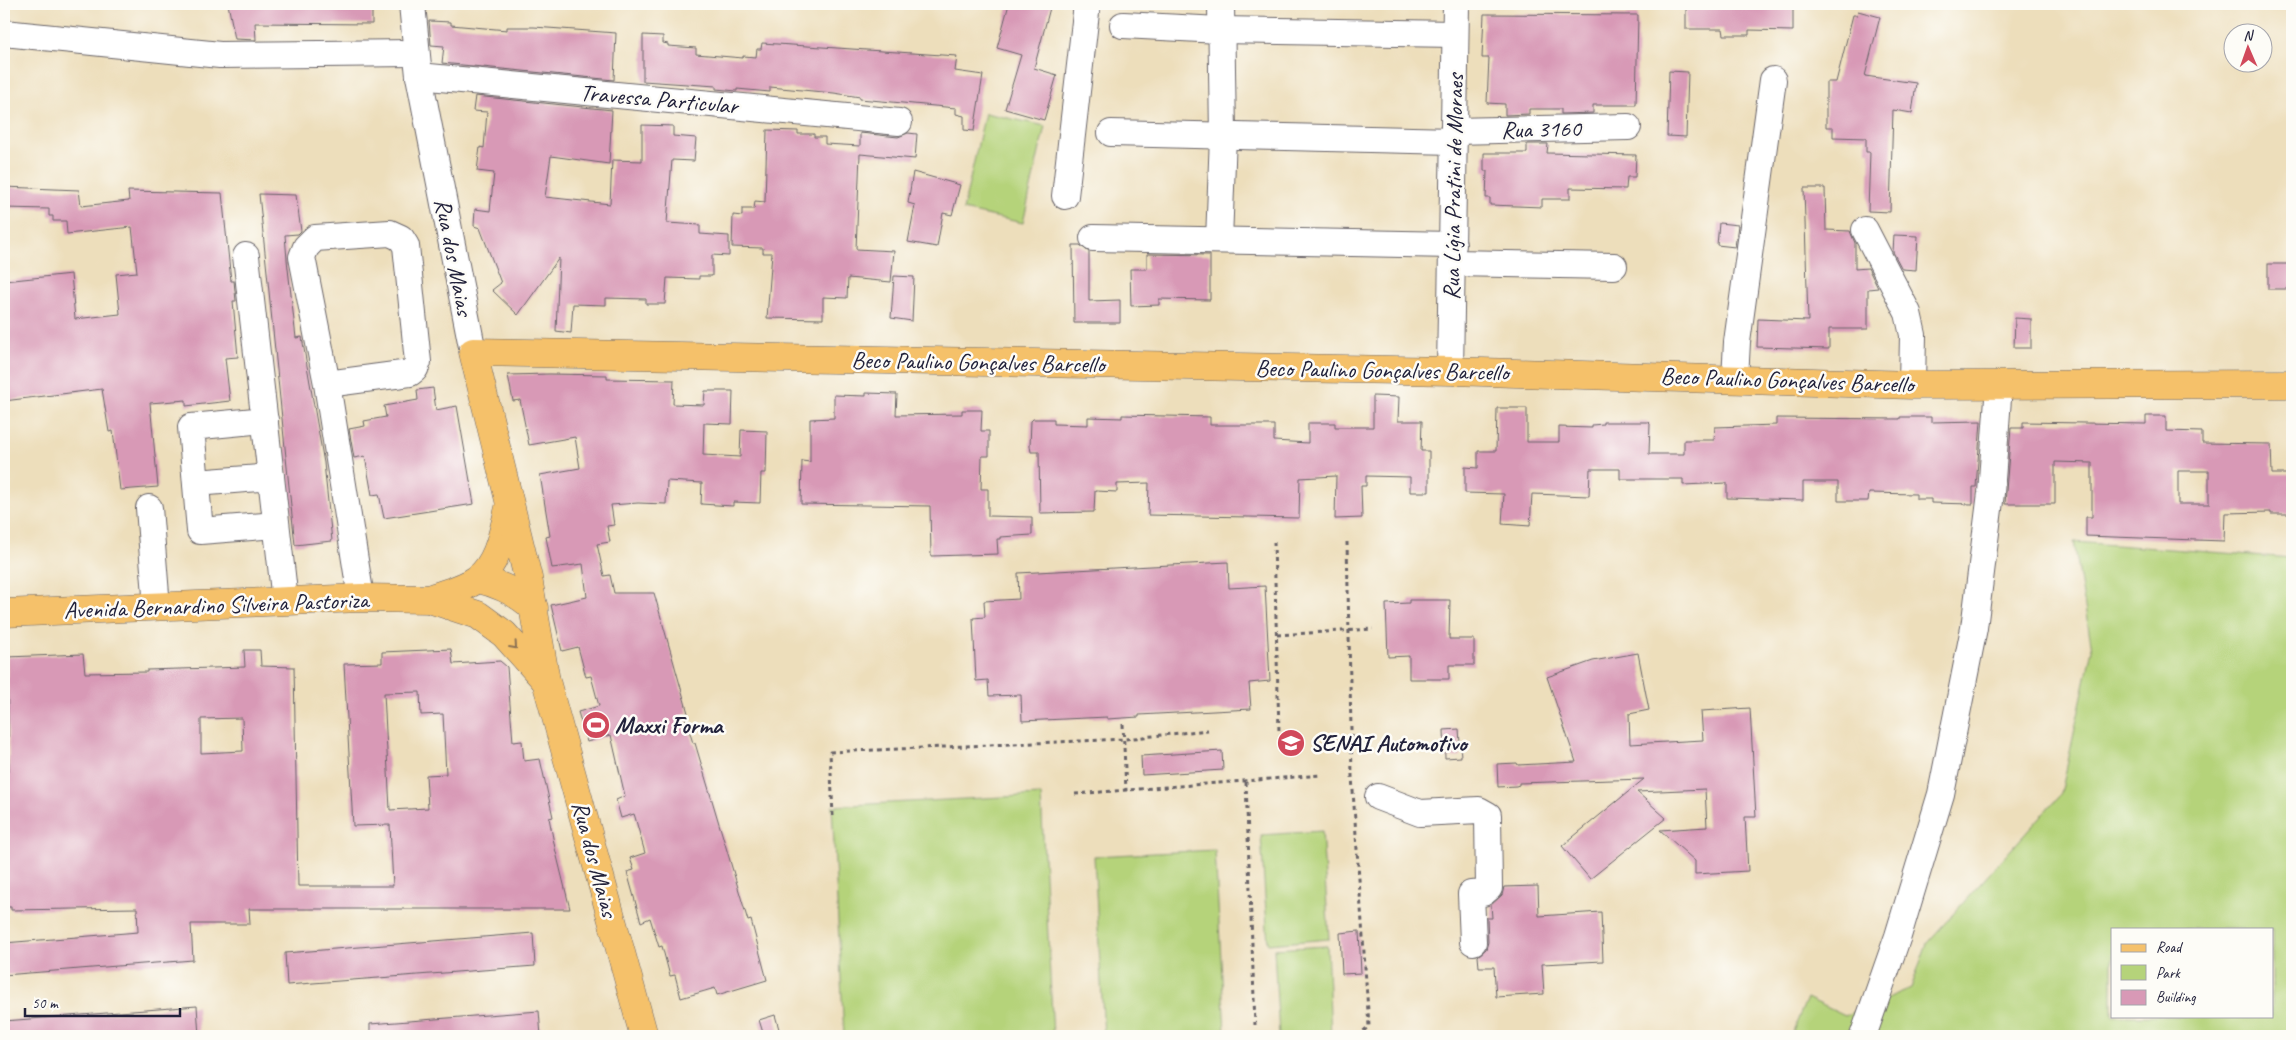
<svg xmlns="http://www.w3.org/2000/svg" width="2296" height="1040" viewBox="0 0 2296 1040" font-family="Caveat,sans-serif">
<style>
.green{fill:#b5d37a;stroke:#6c7a5a;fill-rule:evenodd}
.building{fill:#d899b6;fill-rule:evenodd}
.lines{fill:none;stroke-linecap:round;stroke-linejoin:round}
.minor-casing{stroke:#696468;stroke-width:28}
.major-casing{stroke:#696468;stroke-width:29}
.path{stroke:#696468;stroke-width:3;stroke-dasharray:4 4;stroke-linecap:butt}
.minor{stroke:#fff;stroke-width:26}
.major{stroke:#f5c16b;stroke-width:28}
.oneway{stroke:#8c7253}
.labels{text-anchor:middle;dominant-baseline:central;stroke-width:5;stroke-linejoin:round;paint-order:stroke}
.street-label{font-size:24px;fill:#22223b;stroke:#fdfcf7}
.poi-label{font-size:24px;font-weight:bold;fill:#22223b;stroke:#fdfcf7;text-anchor:start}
</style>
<rect width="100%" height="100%" fill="#fdfcf7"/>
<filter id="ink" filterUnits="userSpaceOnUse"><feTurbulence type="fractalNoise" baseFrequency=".02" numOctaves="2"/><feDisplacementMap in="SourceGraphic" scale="10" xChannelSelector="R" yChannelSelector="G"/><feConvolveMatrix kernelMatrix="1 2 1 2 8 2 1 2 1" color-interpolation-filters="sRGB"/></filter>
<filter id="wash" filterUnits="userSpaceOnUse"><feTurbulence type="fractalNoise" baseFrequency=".0096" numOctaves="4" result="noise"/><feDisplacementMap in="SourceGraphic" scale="20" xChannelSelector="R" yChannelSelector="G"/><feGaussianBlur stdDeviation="1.12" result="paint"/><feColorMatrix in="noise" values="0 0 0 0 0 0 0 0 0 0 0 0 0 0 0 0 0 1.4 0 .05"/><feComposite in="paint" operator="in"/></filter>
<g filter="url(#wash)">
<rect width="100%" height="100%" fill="#eddebb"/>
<g class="green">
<path d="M985 113 1045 126 1023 223 963 210Z"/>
<path d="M2074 542 2292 558V1036H1791L1807 998 1845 1016 1911 988 1927 943 2061 794 2092 649ZM2112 929H2272V1016H2112Z"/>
<path d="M1041 795 1053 1036H844L832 806Z"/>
<path d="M1322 831 1329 939 1268 944 1261 835Z"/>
<path d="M1215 850 1225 1033 1159 1036H1104L1094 856Z"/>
<path d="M1327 946 1331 1036H1279L1274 949Z"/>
</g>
<g id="blocks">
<g class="building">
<path d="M228 4H308V7L341 8V4H364V8H372V24L255 23 256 40 235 39Z"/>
<path d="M1009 4H1051L1034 68 1057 75 1044 120 1005 109 1021 55 997 48Z"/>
<path d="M1686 4H1749V6L1793 8V31L1749 30V35H1724L1723 29H1686Z"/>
<path d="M1858 11 1880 17 1865 76 1916 83 1912 113 1893 110 1890 212 1868 211 1870 152H1866V138L1833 137V127H1826V82H1836L1853 15H1857Z"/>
<path d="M1484 14 1638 15 1636 105H1593V113L1561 114V109H1529V114L1505 115V104L1487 103 1489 58H1482Z"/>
<path d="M429 21 451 22V25L507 30V27H534L616 33 614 80 442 63 444 46 431 45Z"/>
<path d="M643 35 663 36V43L668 44V46L696 48V54L743 58V56L756 57 757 49H761L762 43 957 56 955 71 983 75 974 131 964 130V116L956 114V108L860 99V97L834 93 770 87V92L737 89V91L716 89V86L643 81Z"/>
<path d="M1669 71 1688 72 1686 137 1667 136Z"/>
<path d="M475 96 612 110 609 164 551 156 545 197 610 204 612 160 642 161V125L673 126V136L696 138 694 161 672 160 667 223 700 225V234L729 236V256L712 255V276H699V279L667 278 665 304H646V299L606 298V305L573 304 571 333 556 331 559 258 518 315 492 290 501 283 480 228 474 226 475 209 490 211 494 173 477 171 480 147 484 148 487 112 473 111Z"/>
<path d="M767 130 798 131V134H814V137H825V144L860 146V133L898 137 908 133 917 134 915 159 860 154 856 249 894 251 891 282 848 278 847 298 823 297V319L767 318 772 253H763V248L732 247 733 215 742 216V209H754L755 201 765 202Z"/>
<path d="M1527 144H1548L1547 153 1636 155 1635 177H1627L1626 189 1570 188V199H1542V207L1490 205V198H1486L1487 171H1484V153H1527Z"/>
<path d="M913 172 960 185 952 215 943 213 937 247 908 242 915 205 908 203Z"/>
<path d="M4 187 79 190 81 206 129 201 128 191 222 193 231 281H234L236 301H233L238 357 225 358 230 401 186 406V400L150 403 158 487 120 490 113 431 109 432 102 389 4 401V281L71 274 75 319 120 314 116 274 137 272 132 227 67 234 66 221H53V216H49V209L4 208Z"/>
<path d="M1804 188H1825L1826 230 1850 231 1855 243V269L1868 268 1878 288 1868 289V329H1829V349L1757 347 1758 319 1808 321Z"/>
<path d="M259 194 296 195 301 231 298 234 285 235 287 260 296 338 302 337 324 463 332 541 295 545Z"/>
<path d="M1719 223 1738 225 1735 247 1717 245Z"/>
<path d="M1894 235 1918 236 1916 270 1902 269 1893 252Z"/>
<path d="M1073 245H1080L1089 252V301L1120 300V323H1074Z"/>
<path d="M1147 254 1210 255V300L1159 299V305L1131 306 1130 269H1147Z"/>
<rect x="2268" y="264" width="24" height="25"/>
<path d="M894 276 914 277 912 321 891 318Z"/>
<path d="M2015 318 2031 319V348H2014Z"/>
<path d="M549 374 607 375V379L674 380 673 404 704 405 705 391H733L732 424 704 423 703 455 740 457 741 430 767 431 766 473H761L760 503 733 502V506L701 504 702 483 667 481 666 504 638 503 611 505 614 525 607 526 610 542 597 544 604 576 610 575 614 593H654L688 713 684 714 693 743H695L739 891 748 921 751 920 767 980 717 995 715 988 681 998 675 975 670 976 662 946 659 947 650 918 641 922 627 872 634 870 630 858 645 853 635 817 634 814 621 818 616 800 625 796 611 735 587 742 578 712 599 706 591 676 586 677 578 647 562 651 551 605 587 597 583 564 552 568 546 537 550 536 540 475 580 468 575 437 529 445 520 400 513 401 508 375Z"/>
<path d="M433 388 436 410 457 406 474 504 384 518 379 494 372 495 365 456 354 458 349 429 365 426 364 421 386 417 384 406 418 400 417 390Z"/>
<path d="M866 393 897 394 896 415 962 414V410H982L981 431H989V456H982L981 489H988V516L1032 517V535L1000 537V539H997L998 554 931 556 930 506 801 504 802 461 810 462V419L834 418V395L866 396Z"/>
<path d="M1373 396 1399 397 1398 421H1422L1421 451H1429V492H1410V477L1366 476V486H1361L1362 518 1335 519 1336 476 1300 478 1299 518 1148 515 1149 483 1117 484V492L1095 491 1094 512 1040 513 1039 452H1031L1030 446 1031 421 1033 419H1054V424L1088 425V417L1122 418V415L1210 417V425H1274V441L1308 443V423H1335V427H1373Z"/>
<path d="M1497 408H1527V442H1559V427L1592 428V425L1603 424V422H1648L1650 424 1649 454H1684V440H1714L1715 427 1776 425V418L1900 419V417H1931V422L1981 421 1976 487H1973V504L1931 503V499H1916V494L1869 493 1868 501H1838V482H1803V500L1727 498V483L1683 485V479H1620V469H1590L1589 496 1532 494 1530 526 1502 524 1504 494 1465 493V467L1478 468V451H1496Z"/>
<path d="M2146 416H2166V431L2202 432V443L2271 444 2272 474H2292V514H2271V512L2225 513 2224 541 2086 536V517H2092V463L2055 462V504H2005L2011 428H2023V422L2146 424ZM2178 471H2209V504H2178Z"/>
<path d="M1228 562 1229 588 1265 586 1270 681 1249 683 1251 709 1139 715V717L1107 719V717L1022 721 1021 695 989 696 988 680 976 681 973 618 985 617 984 601 1019 599 1018 573Z"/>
<path d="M1409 600H1450L1449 639H1474V665H1449V679H1409V656L1388 657 1386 604 1409 603Z"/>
<path d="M451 649 453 664 500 661 507 667 513 742 522 741 524 761 540 759 553 817 549 818 555 848 570 909H249L250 924H191L193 960 4 975V943L138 932 137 908 11 910V907H4V771H9L7 657 83 654 85 673 147 672V670L245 667 244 650H260L261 666 294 667 298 886H393L390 825 353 826 344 664 382 663V652ZM420 692 421 715 443 714 446 774 426 775 428 808 390 810 384 693ZM242 718 243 751 201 753V719Z"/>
<path d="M1638 653 1649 710 1629 714 1630 744 1703 740 1701 711 1750 708 1756 817H1745L1748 871 1695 874V861L1660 830 1707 827 1705 789 1637 792 1666 818 1590 879 1562 846 1644 779 1519 783V785L1516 786 1498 787 1497 764 1517 763 1518 765 1576 762 1547 677 1593 661Z"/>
<path d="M1459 729 1461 757 1445 758 1444 730Z"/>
<path d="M1222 751 1223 770 1142 775 1141 756Z"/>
<path d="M1538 886 1539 916 1601 912 1603 961 1542 964 1544 994 1496 997 1494 967H1479L1478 956 1486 949 1488 942 1487 918H1492L1491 905 1502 895 1504 887Z"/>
<path d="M1359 931 1361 973 1342 974 1340 933Z"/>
<path d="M533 933 535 966 287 985 285 953Z"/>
<path d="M197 1006 199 1036H4V1021Z"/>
<path d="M539 1011 541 1036H370V1024Z"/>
<path d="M775 1015 781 1036H764L759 1020Z"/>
</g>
</g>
</g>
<g filter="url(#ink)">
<use href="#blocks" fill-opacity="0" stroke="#696468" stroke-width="1"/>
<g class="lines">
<defs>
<g id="minor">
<path d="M412 4 419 76 473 352"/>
<path d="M1123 25 1220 30 1455 34"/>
<path d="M4 33 220 55 415 53"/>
<path d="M419 76 899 122"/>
<path d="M1454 131 1628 127"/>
<path d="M1111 133 1454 141"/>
<path d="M1065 196 1087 4"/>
<path d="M1865 230 1908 313 1913 335 1912 385"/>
<path d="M1093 238 1453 245"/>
<path d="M1219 240 1223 136 1221 4"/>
<path d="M246 256 285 601"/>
<path d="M1453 263 1614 266"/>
<path d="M1450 371 1456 4"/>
<path d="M1735 378 1737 342 1773 80"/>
<path d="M327 384 410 373 415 369 418 362 406 246 401 238 390 233 315 238 306 247 302 257 327 384 361 598"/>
<path d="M265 420 191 427 200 531 276 525"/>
<path d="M196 483 271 477"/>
<path d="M149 508 157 607"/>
<path d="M1378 797 1420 813 1479 810 1488 815 1489 888 1483 893 1471 894 1473 942"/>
<path d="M1863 1036 1898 936 1941 794 1974 628 1991 493 1999 385"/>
</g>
<g id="major">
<path d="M478 579C499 584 518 593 534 608"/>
<path d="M429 599C444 593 464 589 477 579 498 564 503 532 509 508"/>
<path d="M4 613 361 598 429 599 478 615 504 634 546 681"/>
<path d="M644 1036 546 681 528 578 473 352 1450 371 1912 385 2292 384"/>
</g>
</defs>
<use href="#minor" class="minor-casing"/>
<use href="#major" class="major-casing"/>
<g class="path">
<path d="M1274 542 1279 732"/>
<path d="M1347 542 1352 776 1369 1026 1358 1036"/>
<path d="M1277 635 1373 629"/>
<path d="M1123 724 1126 791"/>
<path d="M1246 782 1255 1025"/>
<path d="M1075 794 1322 775"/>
<path d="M833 816 830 752 1125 739 1208 730"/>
</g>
<use href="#minor" class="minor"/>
<use href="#major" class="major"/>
</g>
<defs><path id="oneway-chevron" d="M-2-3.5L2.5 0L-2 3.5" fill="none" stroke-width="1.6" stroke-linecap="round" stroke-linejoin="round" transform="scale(1.25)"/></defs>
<use class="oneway" href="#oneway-chevron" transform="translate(514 646) rotate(48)"/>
</g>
<defs>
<symbol id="stadium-disc" viewBox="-11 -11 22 22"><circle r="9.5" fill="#d1495b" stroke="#fdfcf7"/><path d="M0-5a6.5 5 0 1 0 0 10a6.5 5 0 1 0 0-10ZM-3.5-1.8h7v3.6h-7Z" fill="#fff"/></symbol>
<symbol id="university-disc" viewBox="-11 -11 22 22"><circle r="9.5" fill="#d1495b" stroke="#fdfcf7"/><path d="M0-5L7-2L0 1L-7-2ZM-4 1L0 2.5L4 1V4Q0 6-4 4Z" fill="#fff"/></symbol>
</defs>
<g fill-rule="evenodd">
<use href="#stadium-disc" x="580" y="709" width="32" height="32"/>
<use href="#university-disc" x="1275" y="727" width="32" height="32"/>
</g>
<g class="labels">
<g class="street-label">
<text transform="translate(659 99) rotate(5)">Travessa Particular</text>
<text transform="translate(1541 129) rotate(-1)">Rua 3160</text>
<text transform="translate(1453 187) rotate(-89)">Rua Lígia Pratini de Moraes</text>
<text transform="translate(454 257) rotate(79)">Rua dos Maias</text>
<text transform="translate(978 362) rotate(1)">Beco Paulino Gonçalves Barcello</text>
<text transform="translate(1382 370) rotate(1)">Beco Paulino Gonçalves Barcello</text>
<text transform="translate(1787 380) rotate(2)">Beco Paulino Gonçalves Barcello</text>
<text transform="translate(216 605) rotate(-2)">Avenida Bernardino Silveira Pastoriza</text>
<text transform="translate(595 859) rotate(75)">Rua dos Maias</text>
</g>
<g class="poi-label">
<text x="615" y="725">Maxxi Forma</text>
<text x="1310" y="743">SENAI Automotivo</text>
</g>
</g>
<rect width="2296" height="1040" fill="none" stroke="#fdfcf7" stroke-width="20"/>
<rect x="2111" y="928" width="162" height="90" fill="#fdfcf7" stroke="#a5a5ac"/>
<rect x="2121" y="944" width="25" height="8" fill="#f5c16b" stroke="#a5a5ac"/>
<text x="2156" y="952" font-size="15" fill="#22223b">Road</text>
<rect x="2121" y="965" width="25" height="15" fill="#b5d37a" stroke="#a5a5ac"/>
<text x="2156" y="978" font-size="15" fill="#22223b">Park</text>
<rect x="2121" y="990" width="25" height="15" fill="#d899b6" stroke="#a5a5ac"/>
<text x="2156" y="1002" font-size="15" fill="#22223b">Building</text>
<g transform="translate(2248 48) rotate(358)"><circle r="24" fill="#fdfcf7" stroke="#a5a5ac"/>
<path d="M0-4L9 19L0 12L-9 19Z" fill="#d1495b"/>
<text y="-8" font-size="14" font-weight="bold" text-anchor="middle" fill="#22223b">N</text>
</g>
<path d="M25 1008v8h155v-8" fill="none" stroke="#22223b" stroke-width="2.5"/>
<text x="32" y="1008" font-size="15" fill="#22223b" stroke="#fdfcf7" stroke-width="4" paint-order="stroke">50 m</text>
</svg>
